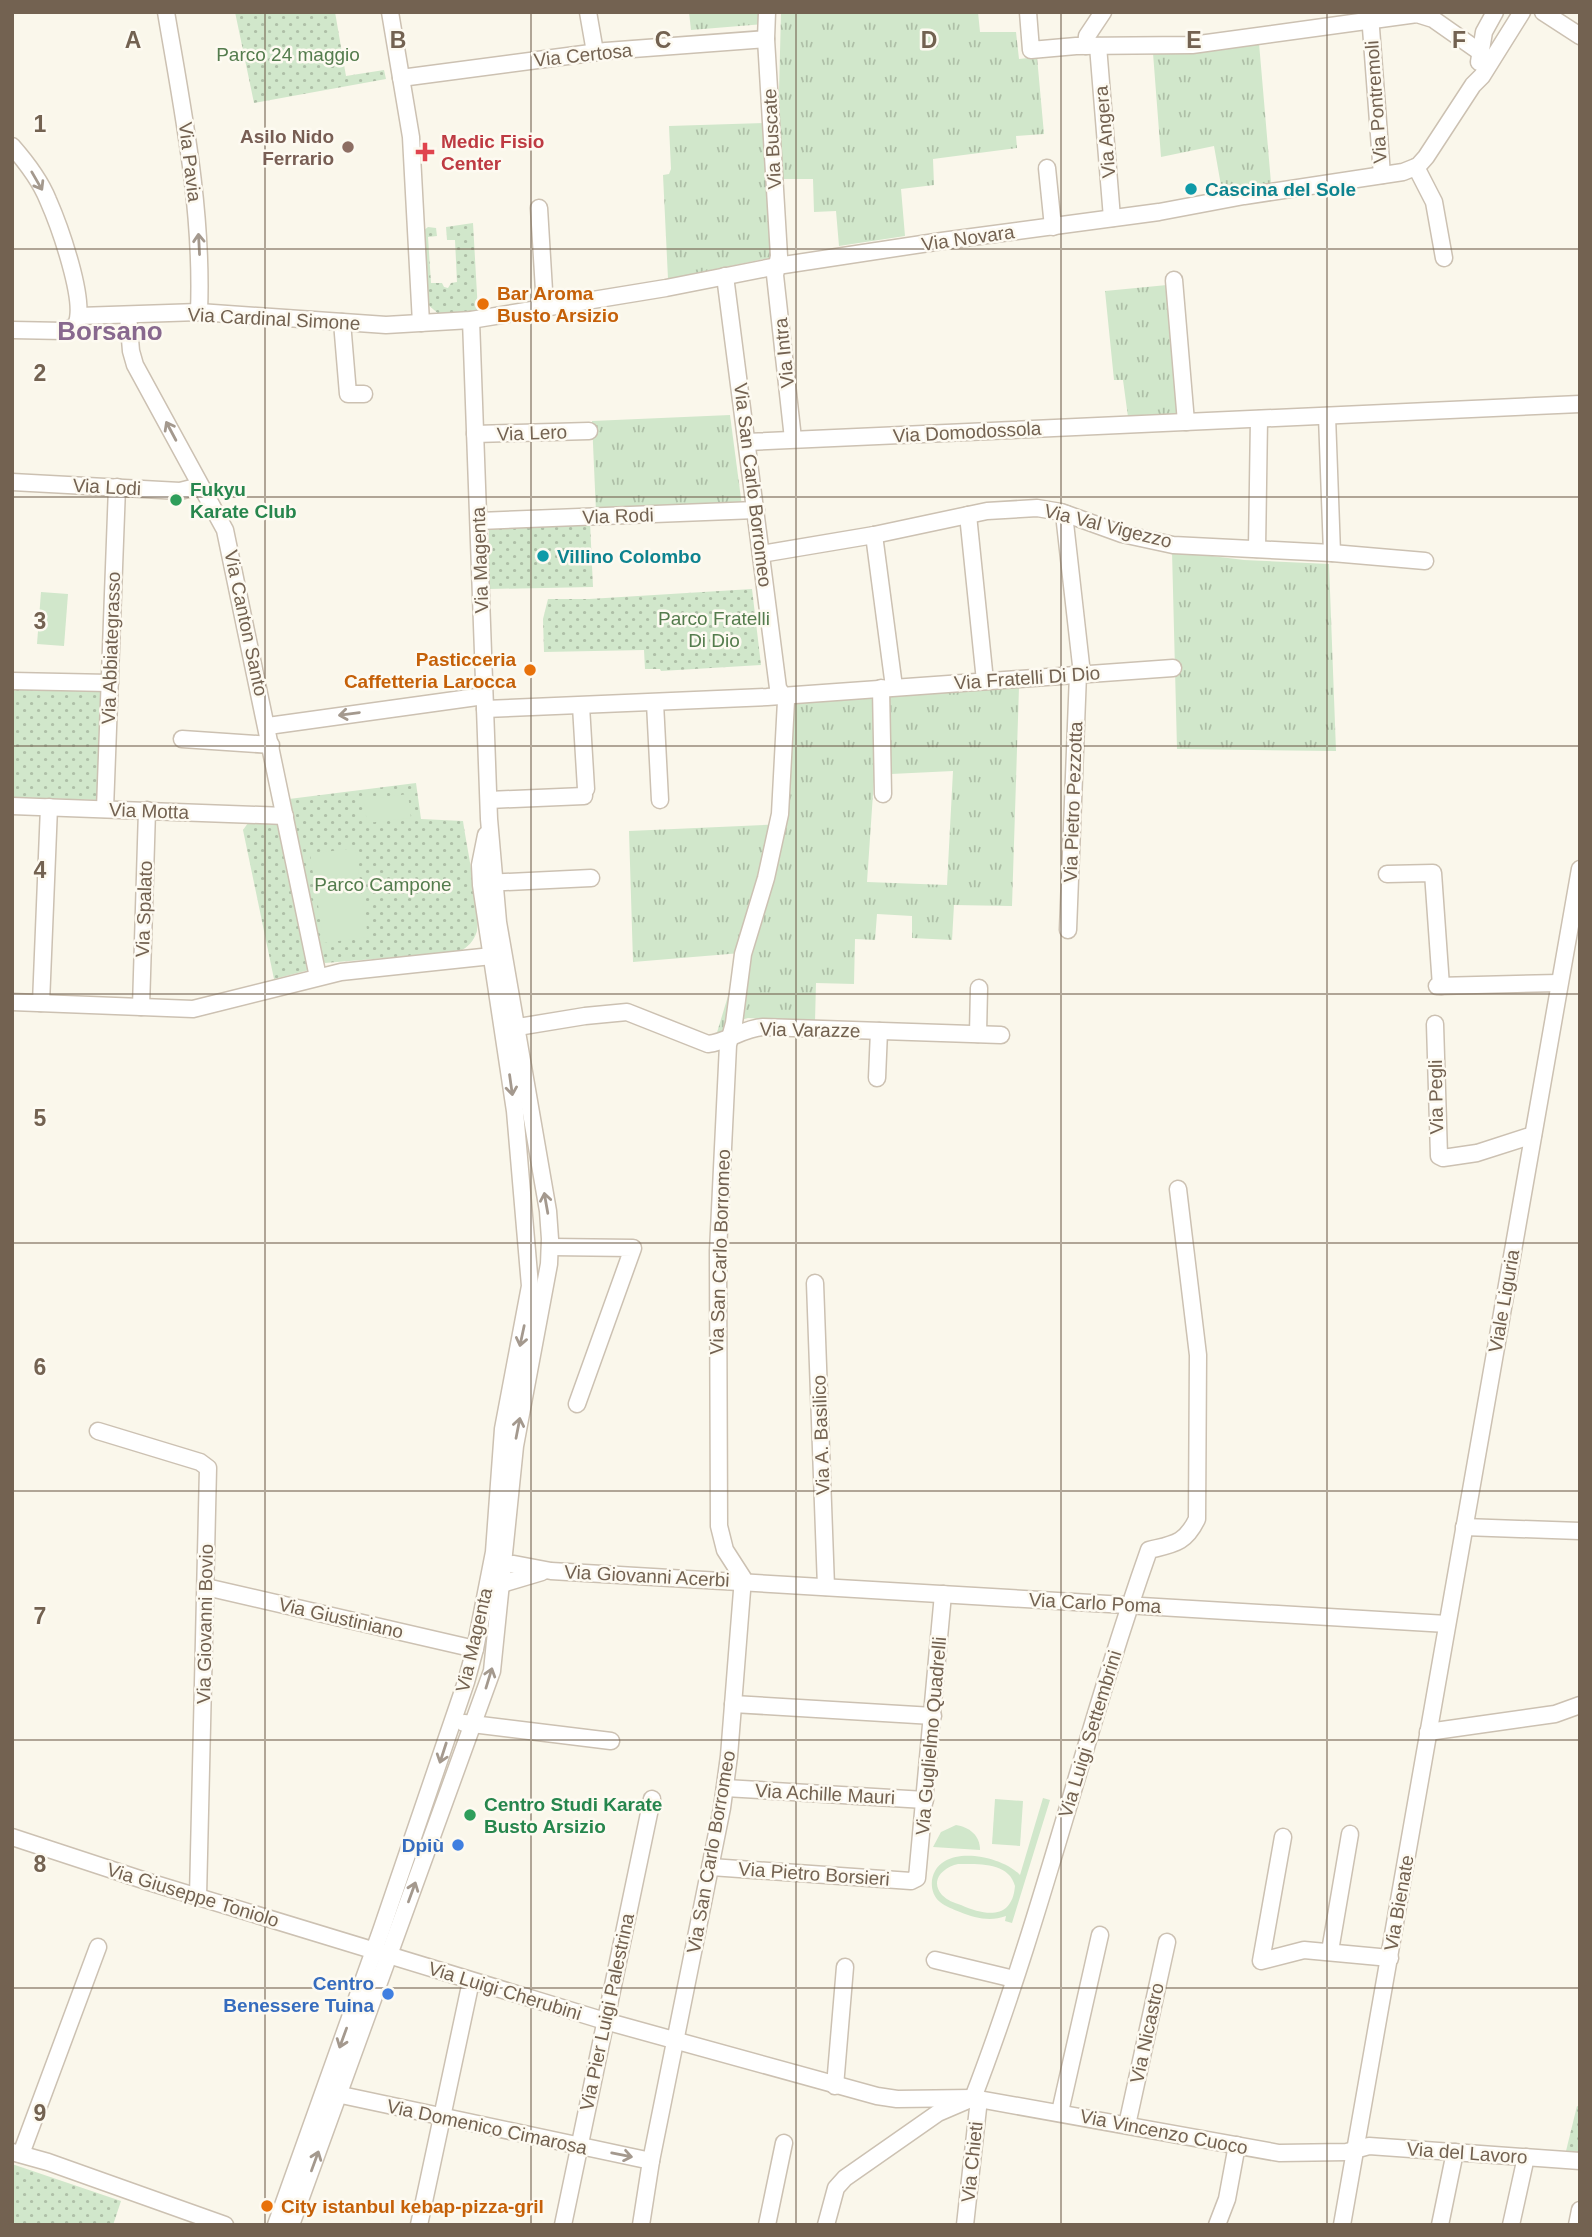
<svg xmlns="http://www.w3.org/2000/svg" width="1592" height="2237" viewBox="0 0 1592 2237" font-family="Helvetica,sans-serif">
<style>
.grass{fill:url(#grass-tufts)}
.park{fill:url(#park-dots)}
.pitch{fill:#d1e7cb;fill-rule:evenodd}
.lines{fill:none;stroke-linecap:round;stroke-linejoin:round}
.minor-casing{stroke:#ccc1b2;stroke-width:19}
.minor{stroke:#fff;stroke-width:16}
.oneway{stroke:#a4998e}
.grid{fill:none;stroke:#736251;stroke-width:2;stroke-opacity:0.55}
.education-dot{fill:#8d6e63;stroke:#fdfaf1;stroke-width:2.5}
.health-dot{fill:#e0444e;stroke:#fdfaf1;stroke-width:2.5}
.culture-dot{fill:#0f9aa8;stroke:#fdfaf1;stroke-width:2.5}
.food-dot{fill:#e8710a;stroke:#fdfaf1;stroke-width:2.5}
.leisure-dot{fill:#2e9e5b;stroke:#fdfaf1;stroke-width:2.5}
.shop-dot{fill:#3f7fe0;stroke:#fdfaf1;stroke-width:2.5}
.labels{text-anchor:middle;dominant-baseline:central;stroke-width:5;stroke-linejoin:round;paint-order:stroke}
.park-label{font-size:19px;fill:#547c4d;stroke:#fdfaf1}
.street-label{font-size:19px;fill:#736251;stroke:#fdfaf1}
.education-label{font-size:19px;font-weight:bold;fill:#785e54;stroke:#fdfaf1;text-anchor:end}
.health-label{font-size:19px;font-weight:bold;fill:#be3a42;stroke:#fdfaf1;text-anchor:start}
.culture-label{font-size:19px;font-weight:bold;fill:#0d838f;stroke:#fdfaf1;text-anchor:start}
.food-label{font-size:19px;font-weight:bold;fill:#c56008;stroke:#fdfaf1;text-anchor:start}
.leisure-label{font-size:19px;font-weight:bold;fill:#27864d;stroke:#fdfaf1;text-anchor:start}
.shop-label{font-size:19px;font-weight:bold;fill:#366cbe;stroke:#fdfaf1;text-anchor:end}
.district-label{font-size:26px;font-weight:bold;fill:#88698e;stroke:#fdfaf1}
.grid-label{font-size:23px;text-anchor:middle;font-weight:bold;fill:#736251;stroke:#fdfaf1;stroke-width:5;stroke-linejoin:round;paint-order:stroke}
</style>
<defs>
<pattern id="grass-tufts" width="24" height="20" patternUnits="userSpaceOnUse" patternTransform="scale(1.75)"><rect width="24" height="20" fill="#d1e7cb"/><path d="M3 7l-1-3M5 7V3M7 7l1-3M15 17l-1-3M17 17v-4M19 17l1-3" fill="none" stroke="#aebfa7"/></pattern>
<pattern id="park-dots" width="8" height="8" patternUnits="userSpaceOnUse" patternTransform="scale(1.75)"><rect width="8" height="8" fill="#d1e7cb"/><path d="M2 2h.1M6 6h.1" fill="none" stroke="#aebfa7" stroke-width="1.8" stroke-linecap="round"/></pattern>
</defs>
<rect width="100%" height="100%" fill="#faf7eb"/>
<g class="grass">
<path d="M689 12H764V24L691 30Z"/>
<path d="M781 12H978L980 32H1016L1019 59 1037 57 1044 134 1016 136 1017 148 933 159 934 185 901 189 905 236 839 246 836 211 814 212 813 179H782L779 92Z"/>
<path d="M1259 43 1271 183 1222 191 1214 146 1161 157 1153 53H1189Z"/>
<path d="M765 123 774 257 668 279 663 175 669 174 671 169 669 126Z"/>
<path d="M1167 285 1179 415 1128 417 1123 380H1114L1105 291Z"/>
<path d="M730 415 742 506 596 512 592 421Z"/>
<path d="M1172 551 1244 560 1329 564 1336 751 1177 749Z"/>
<path d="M1019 687 1012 906 954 905 952 940 912 938V916L877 914 875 940 855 939 854 984 816 983 815 1022 748 1018 741 1020 715 1039 741 953 633 962 629 831 785 824 792 759 790 704 873 697 874 779 867 882 947 885 953 771 891 774 889 697Z"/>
</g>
<g class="park">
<path d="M235 12H335L346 76 384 70 386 79 254 103Z"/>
<path d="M473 223 478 312 441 316 426 303 423 231 428 227 436 228 437 236 428 237 431 283H442L444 287 448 288 451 283 457 282 455 240H447L446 227Z"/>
<path d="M590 522 593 587 489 589V526Z"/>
<path d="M752 589 761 665 661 671 660 669H645L644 650 544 652 543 619 548 599H589Z"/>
<path d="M12 689 102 691 98 800 12 797Z"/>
<path d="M416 783 421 819 463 821C466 843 481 914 477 931 474 941 468 947 459 952L325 963 322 959 289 799Z"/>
<path d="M248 823 278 825 309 970 274 979 243 830Z"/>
<path d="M1577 2106 1580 2107V2152L1566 2151Z"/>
<path d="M12 2164 121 2201 113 2225H12Z"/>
</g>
<g class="pitch">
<path d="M41 592 68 594 64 646 37 644Z"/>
<path d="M408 794 411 818 367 823 364 800Z"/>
<path d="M355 848 368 937 324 943 310 854Z"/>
<path d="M1043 1798 1050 1800 1012 1923 1005 1921 1006 1916C990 1922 975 1918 960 1912 953 1909 946 1907 940 1902 927 1891 930 1869 945 1861 965 1849 1005 1859 1020 1875ZM958 1864C978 1864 1009 1862 1015 1886 1012 1920 986 1916 961 1905 954 1903 947 1900 942 1895 929 1880 944 1867 958 1864Z"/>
<path d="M995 1799 1023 1801 1020 1846 992 1844Z"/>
<path d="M956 1825C969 1827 980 1835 980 1850L933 1847 941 1832Z"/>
</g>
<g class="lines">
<defs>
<g id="minor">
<path d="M166 12C183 112 203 210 199 312"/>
<path d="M390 12 411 137 421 323"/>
<path d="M588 12 595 52"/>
<path d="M767 12 766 39 779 256 775 275 793 439"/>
<path d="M1028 12 1031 50 1076 46 1192 45 1417 14 1433 19 1480 52"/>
<path d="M1543 12 1580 36"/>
<path d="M1371 28 1382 175"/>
<path d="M1086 46 1087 36 1103 12"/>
<path d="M1098 46 1112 218"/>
<path d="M1479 62 1484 32 1495 12"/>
<path d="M401 78 606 51 766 39"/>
<path d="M12 146C26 162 40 180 48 200 59 225 87 302 76 325L65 331 12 330"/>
<path d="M1416 167 1434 202 1444 258"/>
<path d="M1047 168 1053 227"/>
<path d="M539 208 545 307"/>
<path d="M1174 280 1186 422"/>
<path d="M128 315 131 351 135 365 225 530 318 977"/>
<path d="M79 316 199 312 386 325 471 320 666 288 777 266 942 241 1159 212 1244 196 1403 172 1418 166 1426 157 1473 85 1482 76 1522 12"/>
<path d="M342 322 348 394H364"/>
<path d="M1327 416 1332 553"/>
<path d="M475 434 589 431"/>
<path d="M747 442 1580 404"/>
<path d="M12 482 180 491 200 486"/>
<path d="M1066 514 1065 523 1082 674"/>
<path d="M968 515 985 681"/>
<path d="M479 521 756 510"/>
<path d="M874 535 894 687"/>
<path d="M1257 549 1259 419"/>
<path d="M761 554 874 535 987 511 1037 508 1061 512 1122 534 1173 545 1332 553 1425 561"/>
<path d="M12 681 110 683"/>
<path d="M881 688 883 794"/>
<path d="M655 703 660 800"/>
<path d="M581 706 586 789"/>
<path d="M485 709 767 697 1173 668"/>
<path d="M268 726 484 696"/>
<path d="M182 739 271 745"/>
<path d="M489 800 584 796"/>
<path d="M12 806 285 816"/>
<path d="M105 809 117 487"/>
<path d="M1387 874 1433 873 1441 986"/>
<path d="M485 883 591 878"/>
<path d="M1068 930 1078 674"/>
<path d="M1437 986 1559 983"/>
<path d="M12 1002 193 1009 341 972 501 955"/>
<path d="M41 1003 49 807"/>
<path d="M141 1007 147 810"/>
<path d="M1435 1024 1439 1156 1443 1158 1477 1153 1533 1135"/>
<path d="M506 1029 585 1016 627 1012 708 1044C728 1042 743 1028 763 1027L1001 1035"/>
<path d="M978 1034 979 988"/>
<path d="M877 1078 879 1031"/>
<path d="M551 1247 633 1248 577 1404"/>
<path d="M815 1283 826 1587"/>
<path d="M98 1431 200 1462 208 1468 198 1897"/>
<path d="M1464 1527 1580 1531"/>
<path d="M496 1566 514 1564 551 1571 1447 1624"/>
<path d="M493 1584H502L542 1572"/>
<path d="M206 1587 475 1649"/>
<path d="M733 1704 933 1716"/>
<path d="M464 1723 611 1741"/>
<path d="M1428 1732 1555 1714 1580 1705"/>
<path d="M725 1788 925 1800"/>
<path d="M12 1837 149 1882 605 2021 877 2096 897 2099 973 2098 1279 2153 1347 2152 1369 2146 1580 2161"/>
<path d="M1283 1837 1261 1961 1304 1950 1390 1958"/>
<path d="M711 1867 911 1881 917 1878 943 1594"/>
<path d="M1330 1951 1350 1834"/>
<path d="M935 1960 1014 1979"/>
<path d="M835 2086 845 1967"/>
<path d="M332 2093 651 2161"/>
<path d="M1060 2112 1100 1935"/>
<path d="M1127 2125 1167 1942"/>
<path d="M12 2152 48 2162 225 2225"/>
<path d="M21 2154 98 1947"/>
<path d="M276 2225 381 1931 466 1682 475 1649 494 1552 503 1429 530 1286 515 1111 481 885 480 865 486 835"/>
<path d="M291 2225 492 1671 515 1446 549 1264 550 1239 548 1211 498 922 489 819 471 320"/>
<path d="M419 2225 471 1981"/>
<path d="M563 2225 652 1799"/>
<path d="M641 2225 651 2161 722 1808 729 1756 743 1578 725 1550 719 1526 718 1251 728 1045 734 1023 743 954 766 878 780 814 786 701 778 688 725 276"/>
<path d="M767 2225 784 2143"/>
<path d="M826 2225 836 2188 845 2178 938 2113 973 2098C1042 1919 1085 1731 1149 1550 1173 1544 1185 1544 1197 1519L1198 1355 1178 1189"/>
<path d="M965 2225 979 2099"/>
<path d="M1217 2225 1227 2199 1237 2145"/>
<path d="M1342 2225 1580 869"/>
<path d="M1440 2225 1455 2152"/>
<path d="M1511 2225 1526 2157"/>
<path d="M1577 2225 1580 2210"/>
</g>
</defs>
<use href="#minor" class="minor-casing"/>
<use href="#minor" class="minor"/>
</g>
<defs><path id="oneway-shaft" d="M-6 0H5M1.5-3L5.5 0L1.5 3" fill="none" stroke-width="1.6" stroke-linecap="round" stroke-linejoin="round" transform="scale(1.75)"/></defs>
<g class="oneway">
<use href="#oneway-shaft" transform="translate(37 181) rotate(60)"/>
<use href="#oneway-shaft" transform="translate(199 244) rotate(-93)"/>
<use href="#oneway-shaft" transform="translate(171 431) rotate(-118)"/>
<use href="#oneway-shaft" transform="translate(349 714) rotate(172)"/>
<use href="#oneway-shaft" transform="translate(511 1085) rotate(82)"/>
<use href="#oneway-shaft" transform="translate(546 1203) rotate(-100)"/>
<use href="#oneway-shaft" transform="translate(522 1336) rotate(102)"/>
<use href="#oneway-shaft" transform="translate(518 1428) rotate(-79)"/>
<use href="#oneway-shaft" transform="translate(489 1678) rotate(-73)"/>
<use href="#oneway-shaft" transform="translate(443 1753) rotate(108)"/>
<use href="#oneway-shaft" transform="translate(412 1892) rotate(-70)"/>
<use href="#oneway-shaft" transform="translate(343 2038) rotate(110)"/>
<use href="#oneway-shaft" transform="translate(622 2155) rotate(11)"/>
<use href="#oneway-shaft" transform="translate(315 2161) rotate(-70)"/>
</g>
<path class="grid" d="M265 12V2225M531 12V2225M796 12V2225M1061 12V2225M1327 12V2225M12 249H1580M12 497H1580M12 746H1580M12 994H1580M12 1243H1580M12 1491H1580M12 1740H1580M12 1988H1580"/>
<circle class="education-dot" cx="348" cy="147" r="7"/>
<path class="health-dot" d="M421.5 141.5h7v7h7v7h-7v7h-7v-7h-7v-7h7z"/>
<g class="culture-dot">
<circle cx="1191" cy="189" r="7"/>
<circle cx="543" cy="556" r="7"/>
</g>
<g class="food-dot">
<circle cx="483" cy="304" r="7"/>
<circle cx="530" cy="670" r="7"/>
<circle cx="267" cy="2206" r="7"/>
</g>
<g class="leisure-dot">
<circle cx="176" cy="500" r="7"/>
<circle cx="470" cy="1815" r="7"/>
</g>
<g class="shop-dot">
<circle cx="458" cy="1845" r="7"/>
<circle cx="388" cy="1994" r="7"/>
</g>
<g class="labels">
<g class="park-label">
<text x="288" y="54">Parco 24 maggio</text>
<text x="714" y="618">Parco Fratelli<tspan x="714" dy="22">Di Dio</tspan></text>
<text x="383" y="884">Parco Campone</text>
</g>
<g class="street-label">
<text transform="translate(583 55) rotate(-6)">Via Certosa</text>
<text transform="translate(1376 102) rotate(-94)">Via Pontremoli</text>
<text transform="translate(1105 132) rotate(-95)">Via Angera</text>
<text transform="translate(772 139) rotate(-93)">Via Buscate</text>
<text transform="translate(190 162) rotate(83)">Via Pavia</text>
<text transform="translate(968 238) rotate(-8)">Via Novara</text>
<text transform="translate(274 319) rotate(3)">Via Cardinal Simone</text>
<text transform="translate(784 353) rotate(-96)">Via Intra</text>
<text transform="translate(967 432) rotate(-3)">Via Domodossola</text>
<text transform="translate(532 433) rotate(-2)">Via Lero</text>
<text transform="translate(753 485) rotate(83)">Via San Carlo Borromeo</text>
<text transform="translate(107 487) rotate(3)">Via Lodi</text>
<text transform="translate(618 516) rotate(-2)">Via Rodi</text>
<text transform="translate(1108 526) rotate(14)">Via Val Vigezzo</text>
<text transform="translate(480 560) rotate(-92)">Via Magenta</text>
<text transform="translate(246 623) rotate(78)">Via Canton Santo</text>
<text transform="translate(111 648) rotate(-88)">Via Abbiategrasso</text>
<text transform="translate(1027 678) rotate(-4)">Via Fratelli Di Dio</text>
<text transform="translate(1073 802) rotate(-88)">Via Pietro Pezzotta</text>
<text transform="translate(149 811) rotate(2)">Via Motta</text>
<text transform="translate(144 909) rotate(-88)">Via Spalato</text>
<text transform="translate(810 1030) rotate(1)">Via Varazze</text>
<text transform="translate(1436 1097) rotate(-91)">Via Pegli</text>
<text transform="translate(720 1252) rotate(-88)">Via San Carlo Borromeo</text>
<text transform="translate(1504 1301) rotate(-80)">Viale Liguria</text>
<text transform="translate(821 1435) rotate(-92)">Via A. Basilico</text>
<text transform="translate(647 1576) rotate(3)">Via Giovanni Acerbi</text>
<text transform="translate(1095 1603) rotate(3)">Via Carlo Poma</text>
<text transform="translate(341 1618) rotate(13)">Via Giustiniano</text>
<text transform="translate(205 1624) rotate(-89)">Via Giovanni Bovio</text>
<text transform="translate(474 1640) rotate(-77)">Via Magenta</text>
<text transform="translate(1090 1734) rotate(-73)">Via Luigi Settembrini</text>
<text transform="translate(931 1736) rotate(-85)">Via Guglielmo Quadrelli</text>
<text transform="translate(825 1794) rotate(3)">Via Achille Mauri</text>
<text transform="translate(711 1852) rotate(-80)">Via San Carlo Borromeo</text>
<text transform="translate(814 1874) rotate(4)">Via Pietro Borsieri</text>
<text transform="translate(193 1895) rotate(17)">Via Giuseppe Toniolo</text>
<text transform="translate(1399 1903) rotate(-80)">Via Bienate</text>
<text transform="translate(505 1991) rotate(17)">Via Luigi Cherubini</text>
<text transform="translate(607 2012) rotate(-78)">Via Pier Luigi Palestrina</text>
<text transform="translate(1147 2033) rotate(-78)">Via Nicastro</text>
<text transform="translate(487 2127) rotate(12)">Via Domenico Cimarosa</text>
<text transform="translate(1164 2132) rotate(11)">Via Vincenzo Cuoco</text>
<text transform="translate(1467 2153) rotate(4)">Via del Lavoro</text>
<text transform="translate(972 2162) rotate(-84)">Via Chieti</text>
</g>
<g class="education-label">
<text x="334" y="136">Asilo Nido<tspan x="334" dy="22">Ferrario</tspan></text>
</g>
<g class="health-label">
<text x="441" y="141">Medic Fisio<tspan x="441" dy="22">Center</tspan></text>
</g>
<g class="culture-label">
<text x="1205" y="189">Cascina del Sole</text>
<text x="557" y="556">Villino Colombo</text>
</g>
<g class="food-label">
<text x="497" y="293">Bar Aroma<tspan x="497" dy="22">Busto Arsizio</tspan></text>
<text x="516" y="659" text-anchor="end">Pasticceria<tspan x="516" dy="22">Caffetteria Larocca</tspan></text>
<text x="281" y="2206">City istanbul kebap-pizza-gril</text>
</g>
<g class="leisure-label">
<text x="190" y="489">Fukyu<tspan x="190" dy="22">Karate Club</tspan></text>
<text x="484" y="1804">Centro Studi Karate<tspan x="484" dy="22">Busto Arsizio</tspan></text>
</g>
<g class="shop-label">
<text x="444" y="1845">Dpiù</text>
<text x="374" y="1983">Centro<tspan x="374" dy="22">Benessere Tuina</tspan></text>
</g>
<g class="district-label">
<text x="110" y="331">Borsano</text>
</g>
</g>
<g class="grid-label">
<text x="133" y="48">A</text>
<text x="398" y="48">B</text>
<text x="663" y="48">C</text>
<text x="929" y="48">D</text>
<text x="1194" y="48">E</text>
<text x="1459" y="48">F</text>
<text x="40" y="132">1</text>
<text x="40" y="381">2</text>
<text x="40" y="629">3</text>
<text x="40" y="878">4</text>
<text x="40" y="1126">5</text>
<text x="40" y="1375">6</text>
<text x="40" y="1624">7</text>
<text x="40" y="1872">8</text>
<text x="40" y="2121">9</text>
</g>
<rect width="1592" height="2237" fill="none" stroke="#736251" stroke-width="28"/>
</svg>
